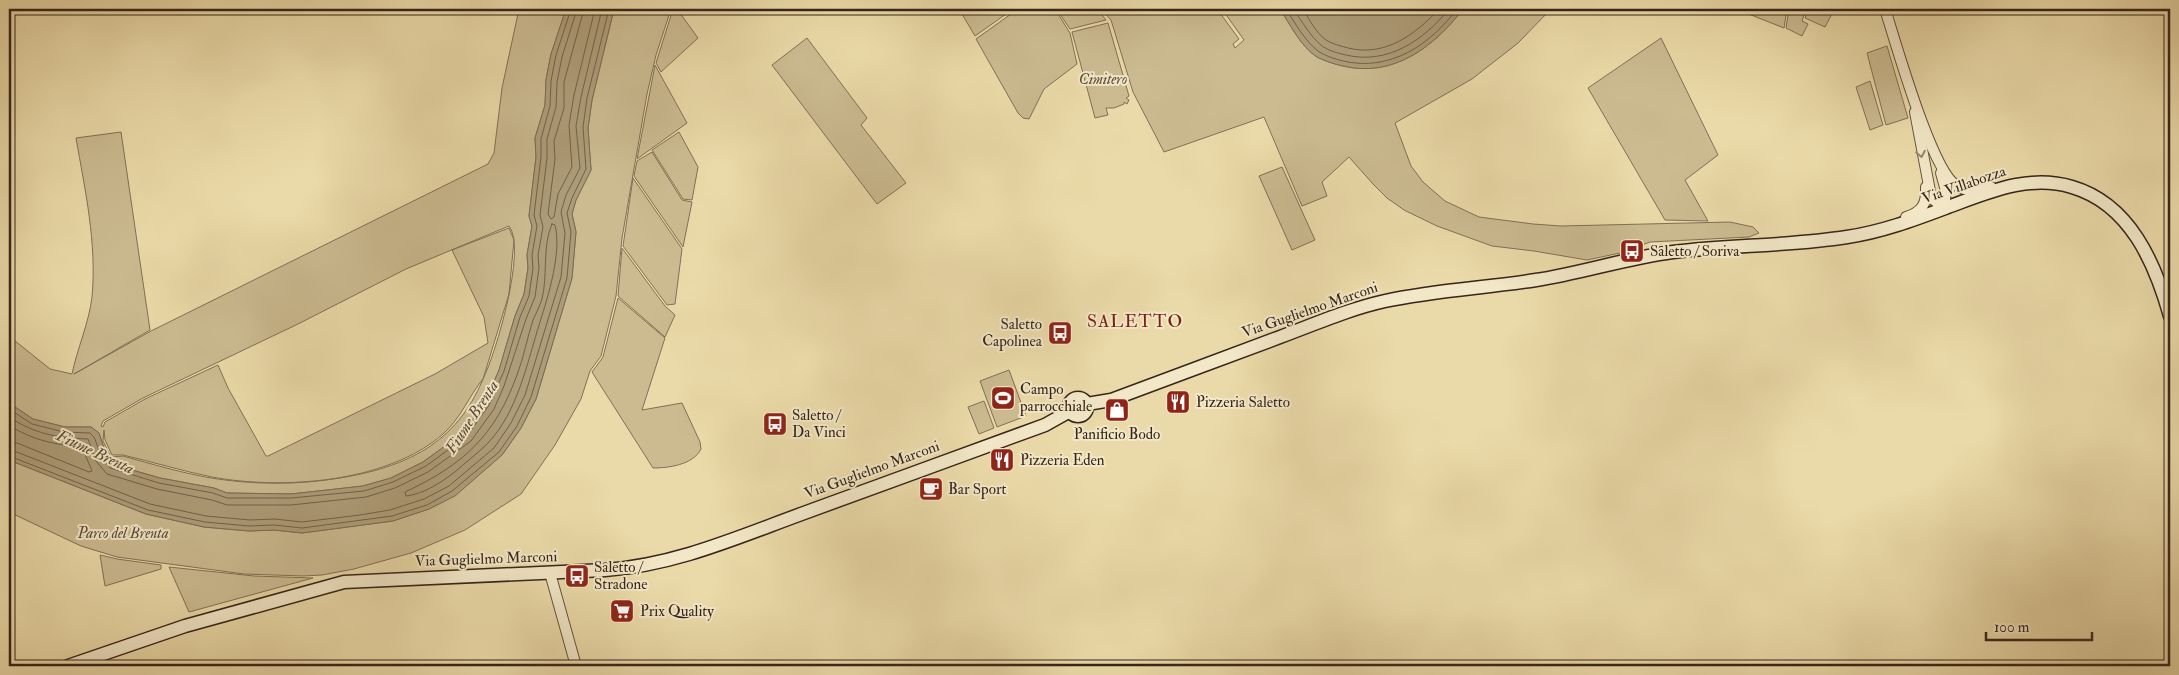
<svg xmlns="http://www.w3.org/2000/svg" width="2179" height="675" viewBox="0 0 2179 675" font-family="'IM FELL Double Pica',serif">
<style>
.green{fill:#ccbb91;stroke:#817056;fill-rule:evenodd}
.water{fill:#ad9c78;stroke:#7d6c52}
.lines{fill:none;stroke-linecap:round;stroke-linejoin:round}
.shore{stroke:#726049;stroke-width:1}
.tertiary-casing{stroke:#63523e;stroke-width:12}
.secondary-casing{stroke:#36251a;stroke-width:15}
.tertiary{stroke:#f2e7c7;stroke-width:10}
.secondary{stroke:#f2e7c7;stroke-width:12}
.oneway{stroke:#948670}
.labels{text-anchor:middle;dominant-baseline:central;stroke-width:4;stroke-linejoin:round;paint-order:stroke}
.park-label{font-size:15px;font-style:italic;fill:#5c4a38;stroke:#f2e7c7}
.street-label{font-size:15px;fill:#36251a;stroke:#f2e7c7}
.poi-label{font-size:15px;fill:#36251a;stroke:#f2e7c7;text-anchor:start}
.water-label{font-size:16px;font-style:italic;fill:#5a4936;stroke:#f2e7c7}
.quarter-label{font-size:18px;letter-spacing:1px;fill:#7a1f14;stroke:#f2e7c7}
</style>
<rect width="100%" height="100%" fill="#ebdaa9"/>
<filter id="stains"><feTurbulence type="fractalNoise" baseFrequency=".004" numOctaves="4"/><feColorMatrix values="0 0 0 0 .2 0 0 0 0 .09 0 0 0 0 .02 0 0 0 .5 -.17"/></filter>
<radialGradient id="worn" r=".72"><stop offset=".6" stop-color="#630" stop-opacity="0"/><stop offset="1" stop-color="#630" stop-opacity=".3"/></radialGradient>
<g class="green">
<path d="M519 9H566L551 54 546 80 545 105 535 138 536 157 529 216 532 226 527 255 528 268 524 294 515 316 499 370 485 403 463 433 423 462 391 478 363 486 291 494 227 493 214 488 160 478 111 464 106 455 99 433 91 427H65L33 419 9 403V336L50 369 72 374C77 349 89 323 92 297 97 243 85 190 76 138L121 132 150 330 74 374 151 331 488 164 494 153 502 88ZM509 226C527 248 496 353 483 379L509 294 514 240 509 228 452 250 484 317 488 343 435 374 268 456H266L228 388 218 365 145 399 105 422 103 427 101 426 103 421 143 398 298 324 406 269ZM483 379C456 444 406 467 340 478 298 485 254 485 211 478 182 473 152 464 123 456L111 457 103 441 104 430 105 440 112 455H123C153 462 182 471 212 477 282 490 387 483 443 434 461 418 469 396 483 379Z"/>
<path d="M614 9H671L656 55 647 94 622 238 616 296 601 356 590 371 581 399 555 445 521 494 465 530 411 553 354 569 322 575 303 576 244 574 117 557 81 546 9 512V460L146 514 204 527 249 531 274 530 302 533 393 521 429 509 455 495 502 455 521 428 536 399 572 278 576 232 572 214 576 200 591 170 588 128 592 100Z"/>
<path d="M673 9H677L698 38 661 72 656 63Z"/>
<path d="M959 9H1013L975 36Z"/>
<path d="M1018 9H1055L1070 33 1077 64 1044 89 1029 119 1023 118 1018 113 976 39Z"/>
<path d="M1069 9H1097L1106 20 1070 29 1060 14Z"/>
<path d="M1101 9H1217L1239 39 1233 44 1235 48 1244 40 1222 9H1280C1290 24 1301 47 1317 57 1325 61 1334 64 1343 66 1393 78 1434 47 1463 9H1551L1518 43 1472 79 1395 123 1411 166 1423 182 1445 201 1479 217 1533 224 1561 226 1730 222 1753 227 1759 233 1749 237 1650 242 1620 253 1587 260 1534 251 1492 246 1437 226 1404 210 1387 198 1373 184 1349 157 1322 182 1327 196 1302 206 1264 117 1164 152 1133 92 1111 20Z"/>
<path d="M1736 9H1787L1784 28Z"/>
<path d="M1789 9H1806L1802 21 1808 24 1802 36 1786 28Z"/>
<path d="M1808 9H1831L1834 10 1825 27 1805 18Z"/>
<path d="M1108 23 1129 96 1126 98 1129 100 1127 104 1124 102V104L1114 108H1106L1108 115 1095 118 1072 32Z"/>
<path d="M807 38 867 118 861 125 906 183 877 204 772 65Z"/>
<path d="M1661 38 1718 155 1685 180 1708 221 1665 220 1588 88Z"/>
<path d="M1887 46 1908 118 1886 125 1867 53Z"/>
<path d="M655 65 687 123 637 159Z"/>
<path d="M1870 81 1883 125 1870 130 1856 87Z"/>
<path d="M679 132 698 167 692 200 683 199 652 150Z"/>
<path d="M652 152 682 200 692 202 683 247 634 176 637 161Z"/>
<path d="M1282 167 1315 240 1292 250 1259 176Z"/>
<path d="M633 178 682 249 675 304 667 305 623 246Z"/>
<path d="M622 248 665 306 675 315 665 337 618 296Z"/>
<path d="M618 298 665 338 642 410 682 403 700 442 701 449C693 465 668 468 653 468L592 372 603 357Z"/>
<path d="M1009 370 1026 416 997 427 980 381Z"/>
<path d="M984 401 994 428 979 434 968 407Z"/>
<path d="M100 555 117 559 161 565V569L105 586Z"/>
<path d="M169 567 254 576 313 578 189 612Z"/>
</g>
<g class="water">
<path d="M566 9H614L592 100 588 128 591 170 576 200 572 214 576 232 572 278 536 399 521 428 502 455 455 496 429 509 393 521 302 533 274 530 249 531 204 527 146 514 9 460V403L33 419 65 427H91L99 433 106 455 111 464 160 478 214 488 227 493 291 494 363 486 391 478 423 462 463 433 485 403 499 370 515 316 524 294 528 268 527 255 532 226 529 216 536 157 535 138 545 105 546 80 551 54Z"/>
<path d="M1280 9H1463C1434 47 1393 78 1343 66 1334 64 1325 61 1317 57 1301 47 1290 24 1280 9Z"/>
</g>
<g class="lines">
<g class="shore">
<path d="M584 9 564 82V108L554 141 555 159 548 214 551 219 554 217 558 194 572 167 569 125 574 95 595 9"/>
<path d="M1286 9C1295 23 1305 41 1318 51 1325 56 1335 59 1343 61 1390 72 1430 45 1457 9"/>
<path d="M1293 9C1302 21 1310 36 1321 45 1328 51 1338 53 1346 55 1388 65 1424 40 1449 9"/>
<path d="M1303 9C1309 19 1316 33 1326 40 1332 44 1341 46 1348 48 1385 57 1415 35 1439 9"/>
<path d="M552 224 555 225C562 253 548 296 540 322 527 363 518 411 488 443 478 453 466 462 456 471 442 482 424 494 406 496L405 492C463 465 495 436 517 375 524 357 527 338 533 320 536 313 540 306 542 299 548 275 542 246 552 224Z"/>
<path d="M9 409 32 424 64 432 90 433 94 437 102 458 110 468 159 483 213 493 227 498H291L364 491 393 482 426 466 467 436 489 405 504 371 520 317 529 296 533 268 532 255 537 226 534 215 541 157V139L550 106 551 81 556 55 571 9"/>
<path d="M9 417C35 434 57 438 88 439L96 461 107 474 157 489 212 500 227 505H291L366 497 395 488 428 472 471 441 494 409 504 386 526 319 535 297 539 268 538 255 543 227 540 215 547 158V139L556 107 557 82 562 57 577 9"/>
<path d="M9 425C31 440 56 445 82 447L92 471 89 472 17 443 9 442"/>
<path d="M9 449 150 504 206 516 250 520 275 519 302 522 360 515 390 510 424 499 449 486 494 448 511 423 525 395 561 277 565 233 561 212 566 195 580 168 576 126 581 97 602 9"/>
<path d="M9 456 148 510 205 522 249 526 274 525 302 528 392 516 427 505 452 491 499 452 517 426 531 397 567 278 571 232 567 213 572 198 586 169 583 127 587 98 609 9"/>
</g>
<defs>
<g id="tertiary">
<path d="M1885 9C1895 40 1932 173 1957 186 1966 192 1981 190 1991 187"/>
<path d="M1915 112 1930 191 1934 200 1944 209 1946 191 1941 173"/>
<path d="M1906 217C1922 212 1927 204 1926 187"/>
<path d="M550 573 576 666"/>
</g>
<g id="secondary">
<circle cx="1078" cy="407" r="9"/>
<path d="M1087 404 1111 400C1167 379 1224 358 1280 337 1315 324 1349 309 1385 301 1435 290 1486 288 1536 280 1582 273 1626 258 1673 252 1731 245 1790 246 1847 237 1882 232 1916 219 1948 207 1989 192 2028 174 2072 187 2130 204 2155 263 2170 316"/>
<path d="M68 666 185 626 344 582 605 570C676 565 738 537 804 513 884 484 965 454 1045 425L1070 411"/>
</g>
</defs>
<use href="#tertiary" class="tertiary-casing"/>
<use href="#secondary" class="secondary-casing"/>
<use href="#tertiary" class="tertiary"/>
<use href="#secondary" class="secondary"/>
</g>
<defs><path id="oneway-chevron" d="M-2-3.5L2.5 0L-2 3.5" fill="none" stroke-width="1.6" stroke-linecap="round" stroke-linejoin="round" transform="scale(1.25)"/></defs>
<use class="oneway" href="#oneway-chevron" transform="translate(1921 154) rotate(79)"/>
<defs>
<symbol id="bus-square" viewBox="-11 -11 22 22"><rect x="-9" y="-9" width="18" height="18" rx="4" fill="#8f2418" stroke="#f2e7c7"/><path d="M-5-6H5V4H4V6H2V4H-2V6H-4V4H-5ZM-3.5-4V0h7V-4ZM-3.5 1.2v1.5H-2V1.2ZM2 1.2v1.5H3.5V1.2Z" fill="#fff"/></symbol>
<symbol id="stadium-square" viewBox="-11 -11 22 22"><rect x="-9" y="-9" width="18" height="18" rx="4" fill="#8f2418" stroke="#f2e7c7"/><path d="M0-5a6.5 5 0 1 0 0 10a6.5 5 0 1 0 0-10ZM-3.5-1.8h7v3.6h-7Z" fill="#fff"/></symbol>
<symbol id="restaurant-square" viewBox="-11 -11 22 22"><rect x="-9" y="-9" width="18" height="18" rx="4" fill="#8f2418" stroke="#f2e7c7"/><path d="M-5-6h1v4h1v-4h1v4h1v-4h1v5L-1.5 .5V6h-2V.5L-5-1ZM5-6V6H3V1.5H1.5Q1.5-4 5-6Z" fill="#fff"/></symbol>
<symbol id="shop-square" viewBox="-11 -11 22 22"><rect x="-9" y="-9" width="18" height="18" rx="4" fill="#8f2418" stroke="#f2e7c7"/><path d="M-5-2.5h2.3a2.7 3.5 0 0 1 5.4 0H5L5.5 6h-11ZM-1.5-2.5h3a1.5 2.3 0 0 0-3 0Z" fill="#fff"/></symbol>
<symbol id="cafe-square" viewBox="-11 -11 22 22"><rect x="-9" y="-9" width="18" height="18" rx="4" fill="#8f2418" stroke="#f2e7c7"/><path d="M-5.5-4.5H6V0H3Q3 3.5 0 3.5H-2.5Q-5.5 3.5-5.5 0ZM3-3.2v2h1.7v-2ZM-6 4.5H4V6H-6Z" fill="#fff"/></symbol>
<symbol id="supermarket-square" viewBox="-11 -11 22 22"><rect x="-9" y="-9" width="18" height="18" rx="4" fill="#8f2418" stroke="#f2e7c7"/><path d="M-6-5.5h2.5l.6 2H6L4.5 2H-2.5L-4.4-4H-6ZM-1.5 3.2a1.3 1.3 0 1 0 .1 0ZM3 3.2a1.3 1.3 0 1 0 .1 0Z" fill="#fff"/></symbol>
</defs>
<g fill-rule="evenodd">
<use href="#bus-square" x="1618" y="237" width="28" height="28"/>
<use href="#bus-square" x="1046" y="319" width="28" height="28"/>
<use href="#stadium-square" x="989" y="384" width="28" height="28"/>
<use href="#restaurant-square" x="1164" y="388" width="28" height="28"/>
<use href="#shop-square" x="1103" y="396" width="28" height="28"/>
<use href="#bus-square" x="761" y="410" width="28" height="28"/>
<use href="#restaurant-square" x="988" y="446" width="28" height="28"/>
<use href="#cafe-square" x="917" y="475" width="28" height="28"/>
<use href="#bus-square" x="563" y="562" width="28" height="28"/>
<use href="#supermarket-square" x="608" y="597" width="28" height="28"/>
</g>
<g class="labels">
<g class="park-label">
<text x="1103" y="79">Cimitero</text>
<text x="123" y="533">Parco del Brenta</text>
</g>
<g class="street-label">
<text transform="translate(1964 185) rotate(-19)">Via Villabozza</text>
<text transform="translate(1310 310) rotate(-19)">Via Guglielmo Marconi</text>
<text transform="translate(872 470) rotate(-20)">Via Guglielmo Marconi</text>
<text transform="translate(486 559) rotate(-2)">Via Guglielmo Marconi</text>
</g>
<g class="poi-label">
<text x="1650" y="251">Saletto / Soriva</text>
<text x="1042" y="324" text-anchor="end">Saletto<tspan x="1042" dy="17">Capolinea</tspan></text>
<text x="1020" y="389">Campo<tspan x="1020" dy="17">parrocchiale</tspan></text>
<text x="1196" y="402">Pizzeria Saletto</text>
<text x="792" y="415">Saletto /<tspan x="792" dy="17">Da Vinci</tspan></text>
<text x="1117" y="434" text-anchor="middle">Panificio Bodo</text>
<text x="1020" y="460">Pizzeria Eden</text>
<text x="948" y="489">Bar Sport</text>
<text x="594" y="567">Saletto /<tspan x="594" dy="17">Stradone</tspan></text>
<text x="640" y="611">Prix Quality</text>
</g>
<g class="water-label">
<text transform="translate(472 417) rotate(-57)">Fiume Brenta</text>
<text transform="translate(95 452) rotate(25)">Fiume Brenta</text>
</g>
<g class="quarter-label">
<text x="1135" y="321">SALETTO</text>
</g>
</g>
<rect width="2179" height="675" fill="none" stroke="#ebdaa9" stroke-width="30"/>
<rect x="10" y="10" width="2159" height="655" fill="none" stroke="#36251a" stroke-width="2.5"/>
<rect x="15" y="15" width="2149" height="645" fill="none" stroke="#36251a"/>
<path d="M1986 632v8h106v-8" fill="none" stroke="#36251a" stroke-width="2.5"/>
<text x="1994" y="632" font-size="15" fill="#36251a" stroke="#f2e7c7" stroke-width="4" paint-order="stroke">100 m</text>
<rect width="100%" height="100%" filter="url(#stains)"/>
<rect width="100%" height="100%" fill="url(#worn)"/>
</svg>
